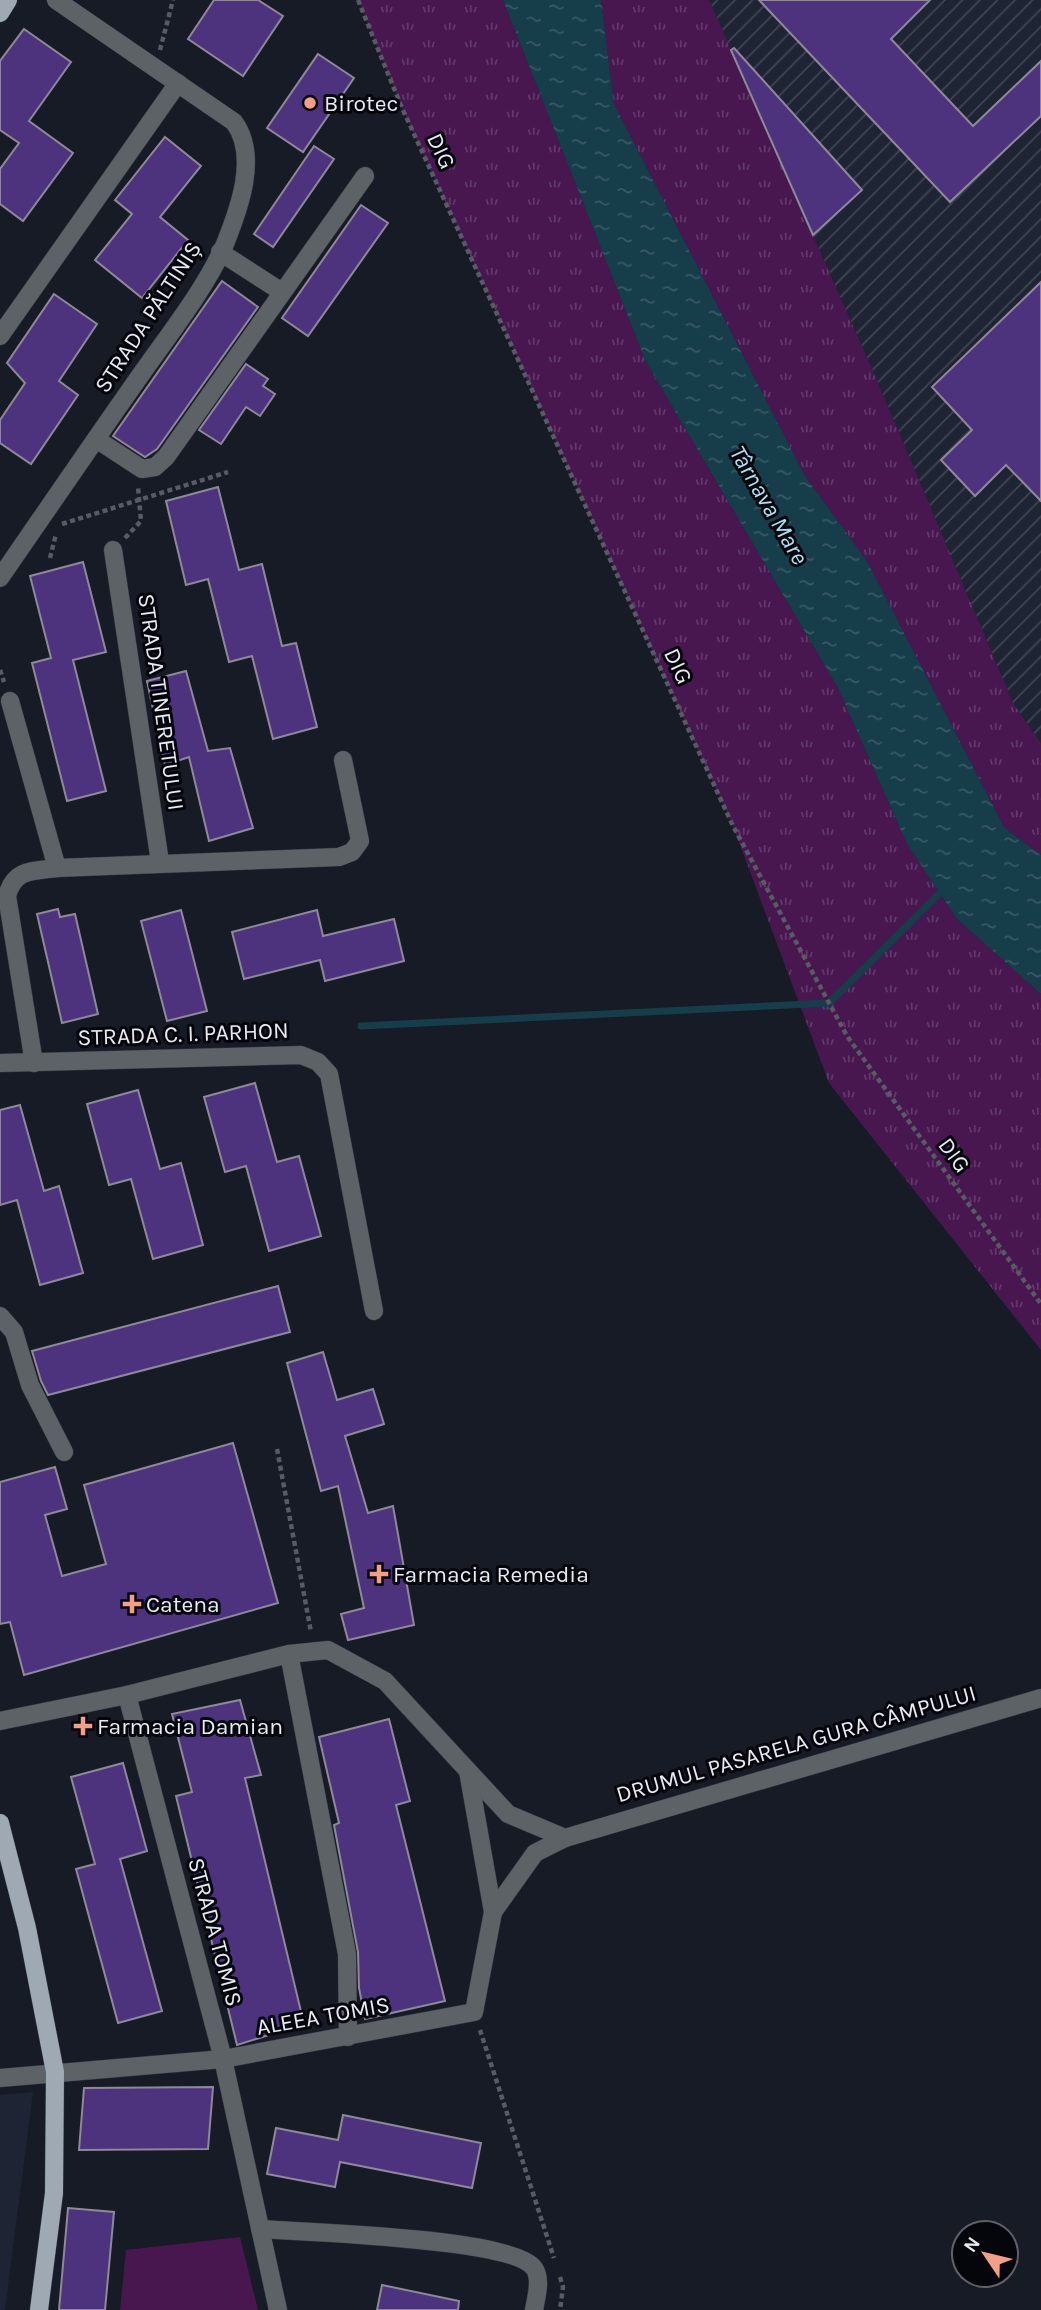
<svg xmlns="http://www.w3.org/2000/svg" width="1041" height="2310" viewBox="0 0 1041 2310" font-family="Karla,sans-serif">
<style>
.built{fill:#1f2435}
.industrial{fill:url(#industrial-furrows)}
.grass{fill:url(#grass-tufts)}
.park{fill:#481750}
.water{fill:url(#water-ripples)}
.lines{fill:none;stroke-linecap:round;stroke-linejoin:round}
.stream{stroke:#153e4a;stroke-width:7}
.building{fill:#4d337e;stroke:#8d8998;stroke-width:2}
.minor-casing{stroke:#343843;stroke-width:19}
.major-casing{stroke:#343843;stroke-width:19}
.path{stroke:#575b65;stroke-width:4.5;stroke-dasharray:5 3.5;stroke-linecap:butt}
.minor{stroke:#5c6266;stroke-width:18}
.major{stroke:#9ea9b3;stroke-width:18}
.poi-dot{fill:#f39f85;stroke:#05060b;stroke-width:2.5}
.labels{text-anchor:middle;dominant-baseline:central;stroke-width:6;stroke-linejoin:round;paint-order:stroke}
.poi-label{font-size:23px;fill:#e7eaf2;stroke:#05060b;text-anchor:start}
.street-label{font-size:23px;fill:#e7eaf2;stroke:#05060b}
.water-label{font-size:24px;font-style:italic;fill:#aae1f3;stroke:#05060b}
</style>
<defs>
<pattern id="industrial-furrows" width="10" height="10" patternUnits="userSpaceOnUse" patternTransform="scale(1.75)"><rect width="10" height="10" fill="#1f2435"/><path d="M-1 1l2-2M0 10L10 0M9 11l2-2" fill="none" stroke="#404453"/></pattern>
<pattern id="grass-tufts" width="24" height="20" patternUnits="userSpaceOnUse" patternTransform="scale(1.75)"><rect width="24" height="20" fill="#481750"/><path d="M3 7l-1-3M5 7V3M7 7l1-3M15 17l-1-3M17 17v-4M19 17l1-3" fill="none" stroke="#62396a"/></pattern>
<pattern id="water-ripples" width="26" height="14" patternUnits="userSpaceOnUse" patternTransform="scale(1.75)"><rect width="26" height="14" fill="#153e4a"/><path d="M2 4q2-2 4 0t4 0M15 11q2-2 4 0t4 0" fill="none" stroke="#375a65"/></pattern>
</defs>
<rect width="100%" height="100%" fill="#171b26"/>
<path class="built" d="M33 2092 5 2310H0V2095Z"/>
<path class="industrial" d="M709 0H1041V743L1013 703 876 378Z"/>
<g class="grass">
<path d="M358 0H503L646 362 838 688 907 844 957 919 1041 994V1350L829 1083 733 826 402 108Z"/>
<path d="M601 0H709L876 378 1013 703 1041 743V855L1004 827 867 561 805 476 614 104Z"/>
</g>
<path class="park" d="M240 2237 258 2310H120L126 2250Z"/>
<path class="water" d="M503 0H601L614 104 805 476 867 561 1004 827 1041 855V994L957 919 907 844 838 688 646 362Z"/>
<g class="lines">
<path class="stream" d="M361 1026 829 1003 945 888"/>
</g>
<g class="building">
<path d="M214 0H258L283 16 243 76 188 39Z"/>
<path d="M759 0H930L891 39 973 126 1041 61V116L950 202Z"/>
<path d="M24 29 71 62 29 121 73 153 23 221 0 204V169L19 143 0 130V61Z"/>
<path d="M734 48 862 190 813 235 731 50Z"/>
<path d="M318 54 354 78 303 152 267 128Z"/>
<path d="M165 137 201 166 160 217 188 240 142 298 95 260 132 214 115 200Z"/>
<path d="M314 146 334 159 273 247 254 234Z"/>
<path d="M361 205 388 223 308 336 282 318Z"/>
<path d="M222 281 258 307 157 449 145 457 113 436Z"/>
<path d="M1041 282V501L1006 465 975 496 941 460 972 430 932 387Z"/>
<path d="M54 294 97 324 59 381 78 395 31 464 0 443V420L25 383 7 363Z"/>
<path d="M246 364 268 379 263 386 275 394 260 416 246 407 221 444 199 430Z"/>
<path d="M218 487 239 570 262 564 282 646 296 643 317 727 273 739 252 656 229 662 208 579 186 585 166 501Z"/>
<path d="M83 562 106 652 73 660 106 791 67 801 32 663 51 658 30 576Z"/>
<path d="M186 671 208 751 230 748 253 828 209 841 189 757 165 765 147 681Z"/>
<path d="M58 909 60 917 75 914 98 1014 62 1023 37 914Z"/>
<path d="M181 910 207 1011 167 1021 141 921Z"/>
<path d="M317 910 323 936 394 919 404 961 325 981 320 960 244 979 232 932Z"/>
<path d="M255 1083 277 1162 299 1156 321 1236 269 1251 246 1166 225 1172 204 1097Z"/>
<path d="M138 1090 160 1169 181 1163 203 1245 153 1259 131 1179 109 1185 87 1104Z"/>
<path d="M20 1105 44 1191 59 1186 83 1273 40 1285 17 1200 0 1205V1110Z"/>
<path d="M278 1286 290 1332 48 1395 41 1381 32 1351Z"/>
<path d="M323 1352 337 1400 373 1389 384 1424 345 1436 368 1513 393 1506 414 1625 348 1640 341 1614 364 1608 338 1486 321 1491 287 1363Z"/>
<path d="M233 1443 278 1603 24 1675 10 1622 0 1624V1482L55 1467 67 1509 45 1515 62 1576 106 1564 84 1485Z"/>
<path d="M240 1700 261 1775 245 1778 304 2024 237 2045 176 1796 192 1792 172 1714Z"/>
<path d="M389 1719 410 1801 396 1805 445 2001 365 2019 359 1988 358 1952 334 1825 339 1823 319 1737Z"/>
<path d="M123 1763 147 1851 120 1859 162 2011 118 2023 76 1869 95 1864 71 1777Z"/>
<path d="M213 2087 208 2149 79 2150 84 2088Z"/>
<path d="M343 2115 481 2143 472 2188 340 2162 335 2187 267 2174 276 2128 338 2140Z"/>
<path d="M68 2208 114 2212 105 2310H59Z"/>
<path d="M382 2285 459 2301 458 2310H377Z"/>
</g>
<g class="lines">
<defs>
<g id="minor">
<path d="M220 252 282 292"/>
<path d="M0 336 178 83"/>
<path d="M96 439 142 469 155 467 166 457 365 176"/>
<path d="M113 550 160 862"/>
<path d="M0 578C47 510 94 441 142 373 170 333 206 288 225 244 239 209 259 156 234 122L56 0"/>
<path d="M10 701 57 868"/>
<path d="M0 1063 301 1055 318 1062 329 1074 374 1311"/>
<path d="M34 1063 7 896C14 869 32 871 57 868L339 857 352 852 360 841 343 760"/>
<path d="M0 1316 14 1332 30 1385 64 1452"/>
<path d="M289 1654 347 1954 348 2037"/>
<path d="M127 1695 289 1654 328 1650 385 1681 508 1814 565 1838"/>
<path d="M0 1721 127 1695 223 2059 278 2310"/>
<path d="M493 1912 535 1853 565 1838 1041 1698"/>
<path d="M0 2078 223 2059 474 2012 493 1912 468 1771"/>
<path d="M260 2229C306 2232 512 2238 534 2268 542 2279 536 2298 534 2310"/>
</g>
<g id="major">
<path d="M0 13 8 0"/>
<path d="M0 1823 27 1928 55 2072 54 2193 39 2310"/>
</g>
</defs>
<use href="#minor" class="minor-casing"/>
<use href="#major" class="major-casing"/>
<g class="path">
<path d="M358 0 402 108 733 826 847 1036 1041 1304"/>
<path d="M160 50 173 0"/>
<path d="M62 524 228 472"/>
<path d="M125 538 141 521 138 487"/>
<path d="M50 558 56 534"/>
<path d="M0 670 4 682"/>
<path d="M277 1449 311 1632"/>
<path d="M480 2030 554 2258"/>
<path d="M560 2277 563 2287 560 2310"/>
</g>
<use href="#minor" class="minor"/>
<use href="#major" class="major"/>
</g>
<g class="poi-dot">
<circle cx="310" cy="103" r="7"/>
<path d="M375.5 1563.5h7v7h7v7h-7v7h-7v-7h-7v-7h7z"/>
<path d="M128.5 1593.5h7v7h7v7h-7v7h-7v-7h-7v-7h7z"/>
<path d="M79.5 1715.5h7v7h7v7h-7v7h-7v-7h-7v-7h7z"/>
</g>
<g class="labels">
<g class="poi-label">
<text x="324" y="103">Birotec</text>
<text x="393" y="1574">Farmacia Remedia</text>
<text x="146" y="1604">Catena</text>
<text x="97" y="1726">Farmacia Damian</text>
</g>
<g class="street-label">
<text transform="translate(441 151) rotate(65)">DIG</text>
<text transform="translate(148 317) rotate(-57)">STRADA PĂLTINIȘ</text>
<text transform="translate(678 666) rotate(65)">DIG</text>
<text transform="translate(161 702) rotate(82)">STRADA TINERETULUI</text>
<text transform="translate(183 1034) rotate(-2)">STRADA C. I. PARHON</text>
<text transform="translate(954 1155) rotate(54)">DIG</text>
<text transform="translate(796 1744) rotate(-16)">DRUMUL PASARELA GURA CÂMPULUI</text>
<text transform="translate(215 1932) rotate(75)">STRADA TOMIS</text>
<text transform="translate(323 2016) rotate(-10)">ALEEA TOMIS</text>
</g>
<g class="water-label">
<text transform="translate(769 505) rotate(60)">Târnava Mare</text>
</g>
</g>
<g transform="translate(985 2254) rotate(305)"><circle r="33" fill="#05060b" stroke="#5f6167" stroke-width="2"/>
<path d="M0-5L12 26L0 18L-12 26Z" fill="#f39f85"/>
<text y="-10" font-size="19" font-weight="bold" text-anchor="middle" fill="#e7eaf2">N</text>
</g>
</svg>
